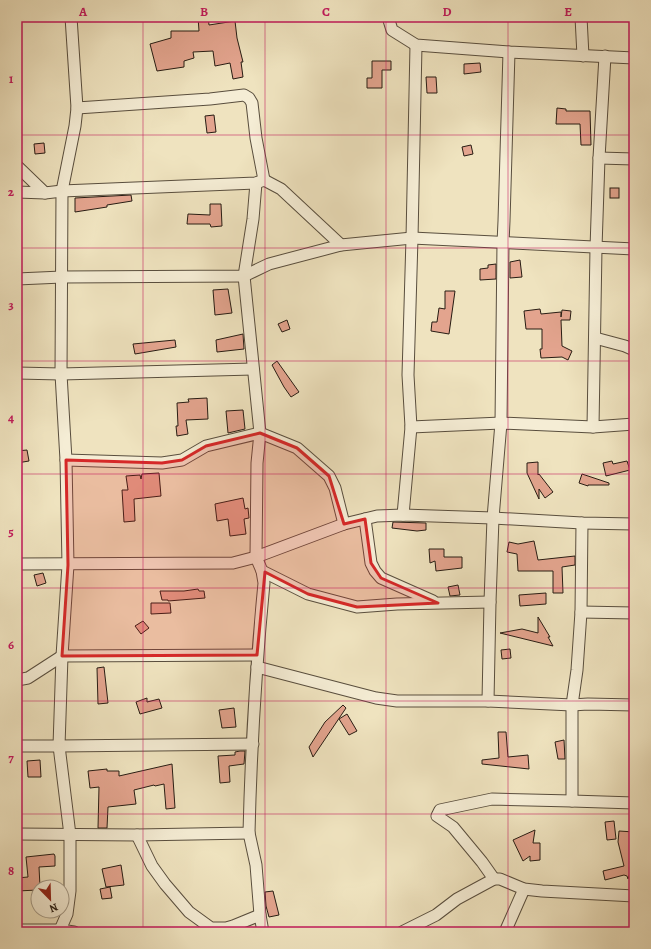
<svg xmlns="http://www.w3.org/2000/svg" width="651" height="949" viewBox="0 0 651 949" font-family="Alegreya,serif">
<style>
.building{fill:#e3a48e;stroke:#271c13}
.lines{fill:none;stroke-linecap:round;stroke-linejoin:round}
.minor-casing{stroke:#594e3e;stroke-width:13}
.minor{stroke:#f5edd5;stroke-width:11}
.marked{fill:#d62828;fill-opacity:0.2;stroke:#d62828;stroke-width:3;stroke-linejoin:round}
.grid{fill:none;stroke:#c2185b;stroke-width:1;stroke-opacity:0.55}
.neatline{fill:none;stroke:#c2185b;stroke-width:1.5}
.grid-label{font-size:13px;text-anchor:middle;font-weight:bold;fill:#c2185b}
</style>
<rect width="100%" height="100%" fill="#efe3bf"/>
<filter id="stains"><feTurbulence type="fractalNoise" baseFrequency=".005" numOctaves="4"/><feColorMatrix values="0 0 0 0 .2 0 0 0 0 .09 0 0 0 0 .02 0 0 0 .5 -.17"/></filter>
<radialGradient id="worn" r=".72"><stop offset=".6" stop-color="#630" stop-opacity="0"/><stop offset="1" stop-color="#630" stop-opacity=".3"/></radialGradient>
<g class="building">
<path d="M198 17H208L209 25 235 21 237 38 243 62H241L243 77 233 79 230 63 215 66 213 51 193 52 194 58 184 61V67L157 71 150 44 171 38V31H199Z"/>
<path d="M372 61H391V70H382V88H367V78H372Z"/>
<path d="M480 63 481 72 464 74V64Z"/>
<path d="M426 77H436L437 93H427Z"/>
<path d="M557 108 566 109V111H590L591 145H581L580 124H556Z"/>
<path d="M214 115 216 132 207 133 205 116Z"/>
<path d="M44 143 45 153 35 154 34 144Z"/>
<path d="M471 145 473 154 464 156 462 147Z"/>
<rect x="610" y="188" width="9" height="10"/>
<path d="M131 195 132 201 107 205V207L75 212V198Z"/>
<path d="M210 204H221L222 226 211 227 210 224H187L188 214 210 215Z"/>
<path d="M520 260 522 277 510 278V262Z"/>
<path d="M496 264V279L480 280V269L488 268V265Z"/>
<path d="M228 289 232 313 215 315 213 290Z"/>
<path d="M445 291H455L449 334 431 331 432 322H437L439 308 445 309Z"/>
<path d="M540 309 541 314 561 312V317L562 310 571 311 570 320H561L562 346 572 351 568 360 562 357 541 358 540 349H542V329H526L524 311Z"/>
<path d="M287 320 290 329 282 332 278 324Z"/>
<path d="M243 334 244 349 217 352 216 340Z"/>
<path d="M175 340 176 347 135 354 133 344Z"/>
<path d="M277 361 299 392 291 397 284 387 272 365Z"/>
<path d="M207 398 208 419 186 420 188 434 177 436 176 426H178L177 403 189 402 188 399Z"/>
<path d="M243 410 245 429 228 433 226 411Z"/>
<path d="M27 450 29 461 17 463V451Z"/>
<path d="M612 461 613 464 627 461 630 470 606 476 603 463Z"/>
<path d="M538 462V475L539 474 553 492 545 498 539 489V499L527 473V463Z"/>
<path d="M159 473 161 496 134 499 135 521 124 522 122 490H128L126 476 140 475 141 479 142 474Z"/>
<path d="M582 474 609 483V485H588V486L579 483Z"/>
<path d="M243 498 245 509 248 508 249 518 244 519 246 534 230 536 228 519 217 521 215 504Z"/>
<path d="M393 522 426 523V530L417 531 392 528Z"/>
<path d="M534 541 538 560 575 556V565L562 567 563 593H553V571H518L517 554 507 552 509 542 518 544Z"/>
<path d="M429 549H444V557H462V568L436 571 435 561 430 563Z"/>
<path d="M43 573 46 583 37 586 34 575Z"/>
<path d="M458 585 460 595 450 596 448 587Z"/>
<path d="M198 589 199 591H204L205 598 168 601V600H162L160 591H184Z"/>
<path d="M546 593V604L520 606 519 595Z"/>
<path d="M151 603H170L171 613 151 614Z"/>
<path d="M538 617 550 637H548L553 646 500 633 522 629 538 633Z"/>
<path d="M143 621 149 628 141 634 135 626Z"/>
<path d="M510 649 511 658 502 659 501 650Z"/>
<path d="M104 667 108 703 98 704 97 668Z"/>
<path d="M147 698V702L159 699 162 708 140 714 136 702Z"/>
<path d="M343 705 346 708 313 757 309 747 325 722Z"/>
<path d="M234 708 236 727 222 728 219 710Z"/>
<path d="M347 714 357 731 349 735 339 719Z"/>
<path d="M498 732H506L508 757 528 755 529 769 482 764V760L499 758Z"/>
<path d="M564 740 565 759H558L555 742Z"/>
<path d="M240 751H245L244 764 229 766 230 782 220 783 218 756 235 755V752Z"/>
<path d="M40 760 41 777H28L27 761Z"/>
<path d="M172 764 175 808 166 809 164 784 155 786 154 785 134 790 136 804 108 807 107 828H98L99 787 90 788 88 771 107 769V771H119V776Z"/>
<path d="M614 821 616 839 607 840 605 822Z"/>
<path d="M535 830 533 843H540V860L530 861V856L523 861 513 840Z"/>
<path d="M619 831 634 832V860L628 879 627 876 624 875 605 880 603 871 624 866 618 842Z"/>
<path d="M54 854 55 856V866L39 867 40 887H38V890L17 891V878L28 877 26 857Z"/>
<path d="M121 865 124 885 106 887 102 869Z"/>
<path d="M110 887 112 898 102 899 100 889Z"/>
<path d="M273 891 279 915 269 917 266 906 265 892Z"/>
</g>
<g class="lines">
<defs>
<g id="minor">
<path d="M388 17 392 30 416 45 509 52 634 58"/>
<path d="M581 17 583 56"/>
<path d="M77 108 210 99 244 95 249 98 252 103 256 138 264 180"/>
<path d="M599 158 634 159"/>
<path d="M17 166 45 193"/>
<path d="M17 192 45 193 62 191 256 183 264 180 281 189 341 245"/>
<path d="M17 279 62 277 244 276 269 264 341 245 412 238 634 249"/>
<path d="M595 338 625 346 634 350"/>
<path d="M17 373 61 374 253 369"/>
<path d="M411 427 501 423 593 427 634 424"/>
<path d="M593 427 596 248 599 158 605 56"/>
<path d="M66 460 162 463 182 460 206 446 260 433 297 448 329 476 335 488 344 524"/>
<path d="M403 515 411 427 408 375 412 238 416 45"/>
<path d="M365 519 371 563 375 571 381 578 433 601"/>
<path d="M582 523 581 612 577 670 572 705V801L634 803"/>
<path d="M17 564 233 563 256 557 344 524 377 516 403 515 493 518 582 523 634 524"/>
<path d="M262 571 308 594 357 607 397 604 490 602"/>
<path d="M581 612 634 613"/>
<path d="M257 667 376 698 397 701H488L572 705 588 704 634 705"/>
<path d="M17 680 28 678 62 656 257 655"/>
<path d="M488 701 490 602 493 518 501 423 503 243 504 221 509 52"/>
<path d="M17 746H59L253 744"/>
<path d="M249 833 256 865 260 915 263 932"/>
<path d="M17 834 137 835 249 833C251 749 256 666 264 583L262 571 256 557 257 463 260 433 244 276 253 219 256 183"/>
<path d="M137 835 152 866 165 884 189 912 211 928H226L233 926 260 915"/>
<path d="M494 879 482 862 453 827 437 816 440 810 492 799 572 801"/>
<path d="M17 930H60L74 932"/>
<path d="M62 932 60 930 67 914 70 891V835L59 746 62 656 68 565 66 460 61 374 62 191 75 126 77 108 71 17"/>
<path d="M402 932 436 915 457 899 494 879H500L524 889 542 891 634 896"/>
<path d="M505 932 524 889"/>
</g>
</defs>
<use href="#minor" class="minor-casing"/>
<use href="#minor" class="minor"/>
</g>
<path class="marked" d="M260 433 297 448 329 476 344 524 365 519 371 563 381 578 438 603 357 607 308 594 265 572 257 655 62 656 68 565 66 460 162 463 182 460 206 446Z"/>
<path class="grid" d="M143 17V932M265 17V932M386 17V932M508 17V932M17 135H634M17 248H634M17 361H634M17 474H634M17 588H634M17 701H634M17 814H634"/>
<rect width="651" height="949" fill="none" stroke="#efe3bf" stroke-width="44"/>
<g transform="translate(50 899) rotate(157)"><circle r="19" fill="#f5edd5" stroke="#a39987"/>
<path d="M0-3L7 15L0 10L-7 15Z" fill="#8f2418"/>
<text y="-6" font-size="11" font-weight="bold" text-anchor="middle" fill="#271c13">N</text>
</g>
<rect x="22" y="22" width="607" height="905" class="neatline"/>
<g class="grid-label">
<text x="83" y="16">A</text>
<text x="204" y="16">B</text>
<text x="326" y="16">C</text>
<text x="447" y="16">D</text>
<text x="568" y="16">E</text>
<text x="11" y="83">1</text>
<text x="11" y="196">2</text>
<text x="11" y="309">3</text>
<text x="11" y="422">4</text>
<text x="11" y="536">5</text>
<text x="11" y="649">6</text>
<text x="11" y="762">7</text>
<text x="11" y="875">8</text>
</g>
<rect width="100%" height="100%" filter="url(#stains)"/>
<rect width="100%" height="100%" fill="url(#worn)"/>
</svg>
